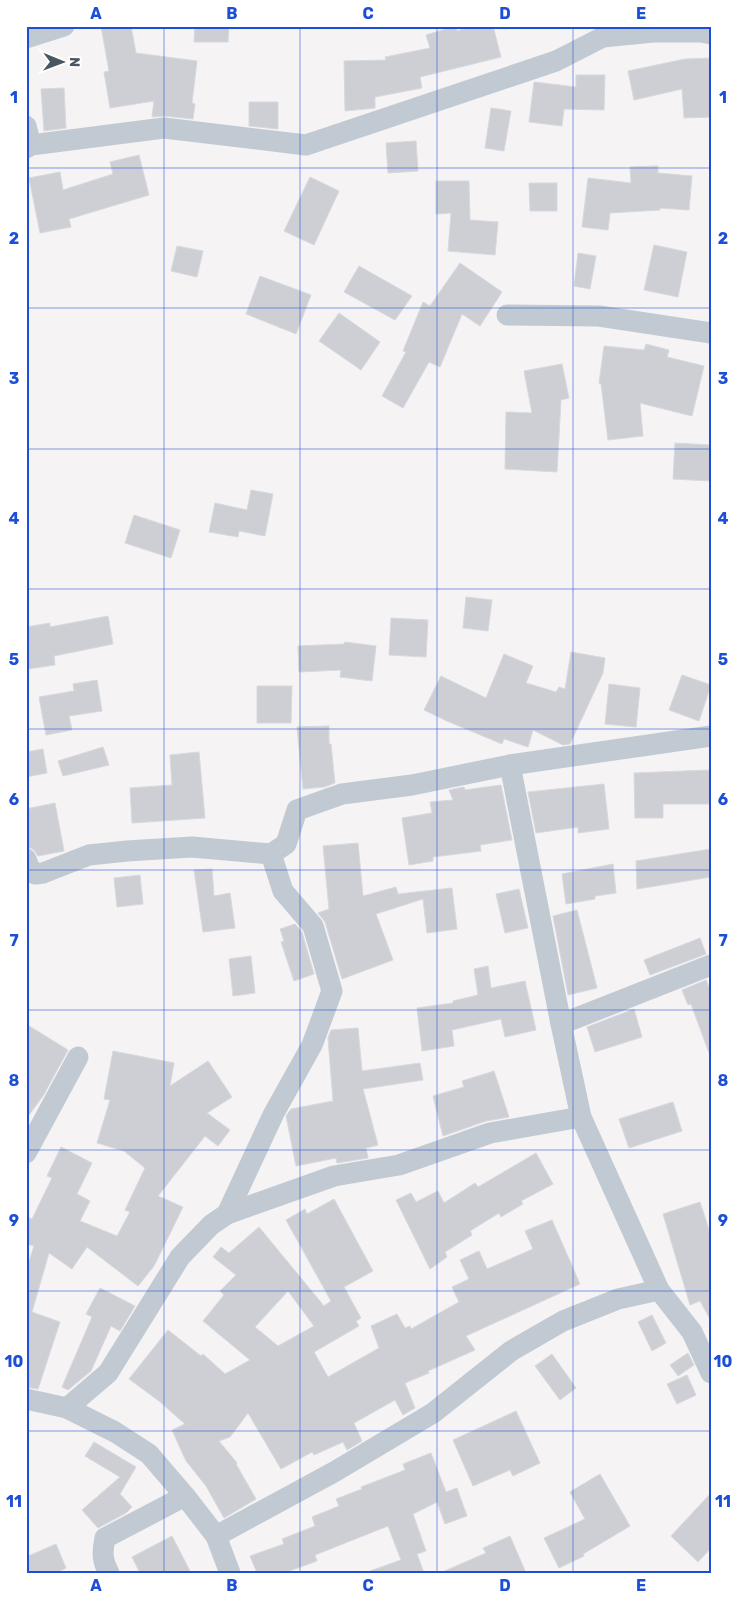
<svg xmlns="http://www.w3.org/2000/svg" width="737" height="1599" viewBox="0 0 737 1599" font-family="Rubik,sans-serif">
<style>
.building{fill:#cdcfd5;stroke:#d7d9de;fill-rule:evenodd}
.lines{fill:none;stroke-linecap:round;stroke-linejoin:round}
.minor{stroke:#c1cad2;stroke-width:21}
.grid{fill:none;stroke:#1d4ed8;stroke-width:1;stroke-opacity:0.55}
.neatline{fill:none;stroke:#1d4ed8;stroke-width:2}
.grid-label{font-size:16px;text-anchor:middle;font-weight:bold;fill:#1d4ed8}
</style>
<rect width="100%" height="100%" fill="#f5f3f3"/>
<g class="building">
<path d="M101 26H131L136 53 197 61 192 103 195 104 193 119 165 116 152 117 154 101 110 108 104 72 109 71Z"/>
<path d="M195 26H229L228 42H194Z"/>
<path d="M456 26 457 31 473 26H493L501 57 420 77 422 88 375 97V108L345 111 344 61 386 60 385 57 430 48 426 35Z"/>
<path d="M711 58V117L684 118 682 89 634 100 628 71 685 59Z"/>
<path d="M576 75H605L604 110 564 109 562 126 529 122 534 82 576 87Z"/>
<path d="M64 88 66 128 44 131 41 89Z"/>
<path d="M249 102H278V129L249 126Z"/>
<path d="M491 108 511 111 504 151 485 148Z"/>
<path d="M416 141 418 171 388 173 386 143Z"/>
<path d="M139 155 149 195 69 219 71 227 40 233 29 178 60 172 63 190 113 174 110 162Z"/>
<path d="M658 166V173L692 176 689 210 660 208V210L610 213 608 230 582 227 588 178 631 183 630 167Z"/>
<path d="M310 177 339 191 314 245 284 231Z"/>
<path d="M436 181H469L470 220 498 222 495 255 448 251 451 213 436 214Z"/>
<path d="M529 183H557V211H530Z"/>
<path d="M654 245 687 252 678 297 644 290Z"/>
<path d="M177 246 203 251 197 277 171 271Z"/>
<path d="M578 253 596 256 590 289 574 286Z"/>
<path d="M460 263 502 292 480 326 462 314 440 367 429 362 403 408 382 396 406 352 403 351 423 302 430 306Z"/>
<path d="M359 266 412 296 395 320 344 292Z"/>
<path d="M260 276 311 295 296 334 246 314Z"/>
<path d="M339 313 380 342 361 370 319 341Z"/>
<path d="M646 344 669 350 667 357 704 366 692 416 640 403 643 436 608 440 601 384 599 383 604 346 644 350Z"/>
<path d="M562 364 569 398 561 400 557 472 505 469 506 412 532 413 524 371Z"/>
<path d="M675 443 711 445V481L673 479Z"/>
<path d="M251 490 273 494 265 536 239 531 238 537 209 532 215 503 247 510Z"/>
<path d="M134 515 180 530 171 558 125 543Z"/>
<path d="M466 597 492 600 488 631 463 628Z"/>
<path d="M108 616 113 644 54 656 55 665 28 669 26 627 50 623V627Z"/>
<path d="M391 618 428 620 426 657 389 655Z"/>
<path d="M345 642 376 646 372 681 340 677 341 670 299 672 298 646 344 644Z"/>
<path d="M571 652 605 658 603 673 570 744 563 745 533 730 528 747 504 739 502 744 447 721 424 710 441 676 486 698 504 654 533 666 526 683 556 692 559 687 565 689Z"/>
<path d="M682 675 711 685 699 721 669 710Z"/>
<path d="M97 680 102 711 69 716 72 730 46 735 39 697 74 691 73 684Z"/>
<path d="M609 684 640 688 636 727 605 724Z"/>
<path d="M257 686H292L291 723H257Z"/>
<path d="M329 726V744H331L335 783 324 787 303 789 297 727Z"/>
<path d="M103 747 109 765 63 776 58 761Z"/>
<path d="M43 749 47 773 26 777V752Z"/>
<path d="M199 752 205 818 132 823 130 788 172 785 170 755Z"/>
<path d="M710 770 711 804H663V818H635L634 773Z"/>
<path d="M604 784 609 829 578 833V827L536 833 528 792Z"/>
<path d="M501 785 512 840 480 845 481 851 433 857V861L409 865 402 818 432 813 430 802 453 800 449 790 464 787 465 790Z"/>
<path d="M55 803 64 851 38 856 34 850 28 847 26 809Z"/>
<path d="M358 843 363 896 396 887 398 894 452 888 457 929 427 933 423 899 376 914 393 960 342 979 325 922 318 913 329 909 323 846Z"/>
<path d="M711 849V877L637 889 636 861Z"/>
<path d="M613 864 616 893 595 896V899L566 904 562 874Z"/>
<path d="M212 869 214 896 230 893 235 928 203 932 194 870Z"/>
<path d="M140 875 143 904 117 907 114 878Z"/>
<path d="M519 889 528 928 505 933 496 894Z"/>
<path d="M577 910 597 988 568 995 553 916Z"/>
<path d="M295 924 302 932 314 974 294 981 281 942 284 941 280 929Z"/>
<path d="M700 938 706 954 650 975 644 960Z"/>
<path d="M251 956 255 993 233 996 229 959Z"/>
<path d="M488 966 491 988 525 981 536 1030 505 1037 501 1019 452 1030 454 1046 422 1051 417 1008 453 1003V1001L478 995 474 969Z"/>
<path d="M706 980 711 992V1053H709L691 1004 688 1005 682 990Z"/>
<path d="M634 1009 642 1037 595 1052 587 1027Z"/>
<path d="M26 1024 68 1050 43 1096 26 1119Z"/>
<path d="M358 1028 362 1071 420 1063 423 1080 363 1089 378 1145 366 1148 368 1158 337 1163 336 1158 296 1166 286 1116 291 1109 333 1101 328 1038 331 1030Z"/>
<path d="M113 1051 174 1063 170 1086 208 1061 232 1097 207 1113 230 1130 218 1146 205 1136 158 1196 183 1207 154 1266 138 1286 87 1247 72 1269 49 1253 32 1312 60 1322 38 1389 26 1387V1271L34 1246 26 1244V1217L32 1219 52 1178 47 1176 61 1147 92 1163 77 1194 90 1201 80 1221 117 1236 130 1212 125 1210 145 1168 124 1151 97 1143 110 1100 104 1099Z"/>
<path d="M494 1071 509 1117 486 1121 443 1136 433 1096 464 1087 462 1081Z"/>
<path d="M673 1102 682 1131 629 1148 619 1119Z"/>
<path d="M536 1153 553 1184 521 1201 523 1204 501 1217 499 1213 470 1231 472 1235 445 1252 447 1257 430 1269 396 1200 411 1193 416 1202 438 1191 444 1203 475 1183 478 1187Z"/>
<path d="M334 1199 373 1271 344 1287 361 1318 356 1321 359 1326 314 1352 328 1377 379 1348 371 1326 397 1314 405 1328 410 1326 411 1329 459 1302 452 1287 469 1279 460 1260 479 1251 487 1269 533 1249 525 1231 552 1220 580 1284 466 1336 475 1350 428 1371 429 1373 405 1383 415 1408 403 1415 395 1400 354 1423 362 1441 347 1450 343 1442 314 1455 312 1452 281 1469 248 1413 230 1437 219 1441 237 1463 236 1464 256 1499 224 1518 206 1486 186 1461 172 1430 185 1424 159 1401 129 1379 168 1330 201 1356 203 1354 225 1374 250 1360 203 1321 224 1295 220 1291 236 1275 213 1257 221 1247 229 1253 259 1227 324 1306 331 1301 286 1220 305 1209 307 1214ZM288 1291 314 1326 278 1346 255 1327Z"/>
<path d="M700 1202 711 1236V1321L700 1301 690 1305 663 1214Z"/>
<path d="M100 1288 135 1306 120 1331 111 1326 91 1371 68 1390 62 1387 92 1317 86 1314Z"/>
<path d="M652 1315 666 1343 652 1351 638 1322Z"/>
<path d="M688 1353 694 1365 678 1376 670 1365Z"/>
<path d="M552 1354 576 1388 560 1400 535 1366Z"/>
<path d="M687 1375 696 1395 677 1404 667 1384Z"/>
<path d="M516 1411 540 1463 513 1476 510 1470 473 1486 453 1440Z"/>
<path d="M94 1442 136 1467 120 1494 132 1507 126 1513 98 1528 82 1510 120 1477 85 1456Z"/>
<path d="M431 1453 446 1492 457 1488 467 1516 445 1524 437 1502 413 1514 426 1551 417 1554 424 1573H371L370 1571 401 1560 388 1526 315 1555 317 1561 284 1573H257L250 1556 284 1544 282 1539 315 1526 312 1517 339 1506 336 1499 362 1489 361 1487 405 1470 403 1464Z"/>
<path d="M600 1474 630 1526 583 1554 584 1556 559 1568 544 1538 585 1519 570 1492Z"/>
<path d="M711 1493V1548L698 1562 671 1536Z"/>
<path d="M172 1536 191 1573H140L132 1557Z"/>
<path d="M510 1536 526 1573H440L486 1553 483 1548Z"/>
<path d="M56 1544 66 1568 56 1573H29L26 1567V1557Z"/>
</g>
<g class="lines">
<g class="minor">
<path d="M26 38 64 26"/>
<path d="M26 126 31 145"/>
<path d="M26 148 31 145 164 128 306 145 556 61 603 37 653 32H701L711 34"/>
<path d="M507 315 599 316 711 333"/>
<path d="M510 765 561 1024 581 1117 659 1290 692 1332 711 1373"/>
<path d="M26 859 29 867 35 874 43 873 89 855 127 851 192 847 271 854 286 844 297 810 342 794 412 785 510 765 711 736"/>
<path d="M561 1024 711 965"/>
<path d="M26 1153 78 1057"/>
<path d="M227 1214 274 1113 312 1045 332 991 313 926 283 891 271 854"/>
<path d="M26 1399 67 1408 115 1432 149 1454 185 1496 216 1536 230 1573"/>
<path d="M67 1408 108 1373 180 1257 211 1225 227 1214 334 1176 399 1165 490 1133 581 1117"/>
<path d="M216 1536 334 1472 433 1413 511 1351 563 1321 618 1299 659 1290"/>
<path d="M109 1573C102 1561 102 1552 105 1538L185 1496"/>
</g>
</g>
<path class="grid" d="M164 26V1573M300 26V1573M437 26V1573M573 26V1573M26 168H711M26 308H711M26 449H711M26 589H711M26 729H711M26 870H711M26 1010H711M26 1150H711M26 1291H711M26 1431H711"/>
<rect width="737" height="1599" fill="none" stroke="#ffffff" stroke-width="55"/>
<g transform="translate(62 62) rotate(91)" stroke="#ffffff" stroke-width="4" paint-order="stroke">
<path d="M0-4L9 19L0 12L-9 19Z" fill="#4a5661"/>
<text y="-8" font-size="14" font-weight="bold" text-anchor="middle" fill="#4a5661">N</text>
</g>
<rect x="28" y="28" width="682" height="1544" class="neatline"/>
<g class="grid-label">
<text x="96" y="19">A</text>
<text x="232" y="19">B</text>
<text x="368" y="19">C</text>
<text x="505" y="19">D</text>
<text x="641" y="19">E</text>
<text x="14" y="103">1</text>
<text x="723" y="103">1</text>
<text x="14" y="244">2</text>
<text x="723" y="244">2</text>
<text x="14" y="384">3</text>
<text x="723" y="384">3</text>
<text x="14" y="524">4</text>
<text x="723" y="524">4</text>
<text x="14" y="665">5</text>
<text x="723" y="665">5</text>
<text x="14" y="805">6</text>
<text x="723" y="805">6</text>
<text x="14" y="946">7</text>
<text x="723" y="946">7</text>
<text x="14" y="1086">8</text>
<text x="723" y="1086">8</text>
<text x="14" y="1226">9</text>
<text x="723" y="1226">9</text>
<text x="14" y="1367">10</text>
<text x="723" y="1367">10</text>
<text x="14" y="1507">11</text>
<text x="723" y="1507">11</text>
<text x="96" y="1591">A</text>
<text x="232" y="1591">B</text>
<text x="368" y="1591">C</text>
<text x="505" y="1591">D</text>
<text x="641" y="1591">E</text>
</g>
</svg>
